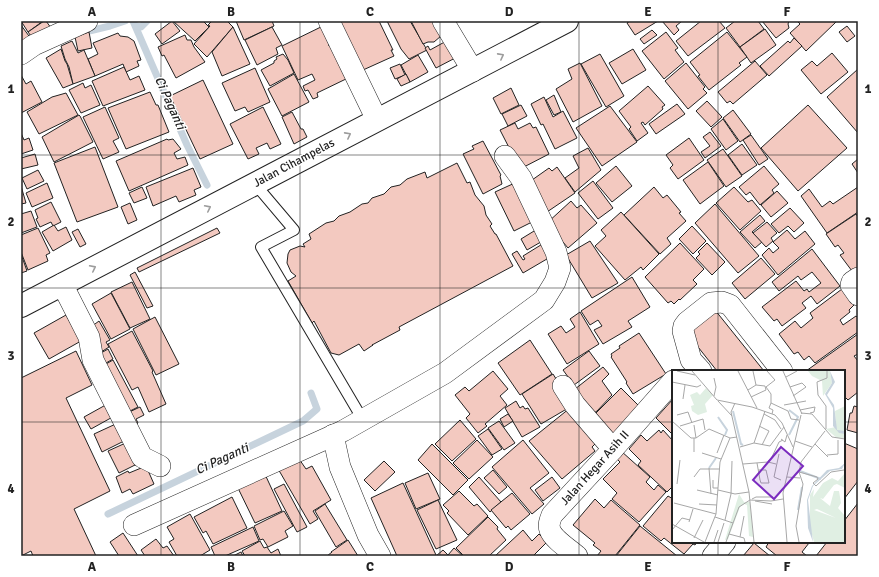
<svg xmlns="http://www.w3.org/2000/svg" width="879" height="577" viewBox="0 0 879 577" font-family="Signika,sans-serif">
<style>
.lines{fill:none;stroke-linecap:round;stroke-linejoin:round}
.stream{stroke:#c7d3dd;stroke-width:7}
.building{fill:#f3c9c0;stroke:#222}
.lane-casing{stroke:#222;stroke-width:12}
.street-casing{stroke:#222;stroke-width:22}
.primary-casing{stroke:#222;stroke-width:24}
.lane{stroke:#fff;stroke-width:10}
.street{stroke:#fff;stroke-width:21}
.primary{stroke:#fff;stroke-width:22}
.oneway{stroke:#9c9c9c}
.grid{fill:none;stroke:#222;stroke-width:1;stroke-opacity:0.55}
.labels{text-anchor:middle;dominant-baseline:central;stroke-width:3;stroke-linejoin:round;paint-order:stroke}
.street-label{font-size:12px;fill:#222;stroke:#fff}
.water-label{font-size:13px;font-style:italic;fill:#222;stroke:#fff}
.inset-river{fill:none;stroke:#c7d3dd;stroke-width:2}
.inset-road{fill:none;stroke:#a7a7a7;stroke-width:1}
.view{fill:#7b2cbf;fill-opacity:0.15;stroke:#7b2cbf;stroke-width:2}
.inset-edge{fill:none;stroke:#222;stroke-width:2}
.neatline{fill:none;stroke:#222;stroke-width:1.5}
.grid-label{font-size:13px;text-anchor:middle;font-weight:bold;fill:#222}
</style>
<rect width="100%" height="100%" fill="#fff"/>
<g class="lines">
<g class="stream">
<path d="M133 21 187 145 207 185"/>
<path d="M136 26 141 27 147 21"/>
<path d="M85 32 110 26 125 21"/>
<path d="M108 514 303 421 317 409 311 393"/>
</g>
</g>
<g class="building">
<path d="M21 21H43L28 32Z"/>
<path d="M44 21H46L54 32 36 43 28 32Z"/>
<path d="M172 21 180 31 162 44 155 34Z"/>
<path d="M173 21H203L209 27 195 41Z"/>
<path d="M212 21H227L233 27 207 57 194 44 210 26 208 25Z"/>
<path d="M236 21H272L274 26 244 40Z"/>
<path d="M332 21H379L393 50H391L394 56 363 70Z"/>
<path d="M387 21H410L427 50 409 59 401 49Z"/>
<path d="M411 21H437L441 36 434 42H428L423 44Z"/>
<path d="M630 21H658L635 35 627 23Z"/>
<path d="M662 21H682L676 26 679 30 674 35Z"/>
<path d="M701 21H719L725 28 688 56 676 41Z"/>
<path d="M735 21H758L764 29 740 47 726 28Z"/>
<path d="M762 21H789L788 24 789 28 776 38Z"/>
<path d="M797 21H837L806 51 790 33 800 24Z"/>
<path d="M327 24 335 41 328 45H331L348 78 317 93 318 97 313 99 308 90 305 91 303 86 315 80 312 74 298 80 282 46Z"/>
<path d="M21 25 34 43 21 49Z"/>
<path d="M847 26 855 36 847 42 839 32Z"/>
<path d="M233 27 250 64 222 76 212 52Z"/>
<path d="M272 27 282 45 276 48 278 54 257 65 245 40Z"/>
<path d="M765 29 776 45 751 63 740 47Z"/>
<path d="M652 30 657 35 644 44 640 39Z"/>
<path d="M89 32 92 48 78 51 75 37Z"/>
<path d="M666 32 678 48 675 50 684 62 664 79 642 51Z"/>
<path d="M727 32 747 57 739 63 741 65 709 90 698 76 700 75 690 62Z"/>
<path d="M118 33 120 36 128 37 134 41 141 60 137 61 139 66 126 72 123 64 95 76 88 59 98 54 93 43Z"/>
<path d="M185 35 187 40H191L194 47 205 62 176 78 164 55 162 56 158 47Z"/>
<path d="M794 38 802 46 769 76 760 66 788 41 790 43Z"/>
<path d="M450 39 459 56 436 68 425 48 428 46 430 50Z"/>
<path d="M72 41 78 53 84 50 95 76 73 84 69 67 65 59 61 46Z"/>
<path d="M61 49 65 61 67 64 73 84 63 88 46 58Z"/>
<path d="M633 49 646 70 622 84 609 63Z"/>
<path d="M832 53 848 72 821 94 801 70 812 61 817 66Z"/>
<path d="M283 54 288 60 294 73 270 86 261 70 274 63V61L277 59 276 57Z"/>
<path d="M600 54 624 96 606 107 581 64Z"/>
<path d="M418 55 428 72 410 82 401 65Z"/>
<path d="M755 61 767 75 733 104 730 101 727 103 718 92Z"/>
<path d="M580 63 602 106 573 122 556 89 572 79 568 69Z"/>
<path d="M686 63 705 87 703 89 707 93 688 109 665 81Z"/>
<path d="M400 64 405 75 395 79 390 68Z"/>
<path d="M124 67 130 80 139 76 145 90 103 106 92 81Z"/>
<path d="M255 68 270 102 248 112 245 107 235 111 222 83Z"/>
<path d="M858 69V133L827 97Z"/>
<path d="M294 74 309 102 282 116 268 89Z"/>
<path d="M406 74 410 82 401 86 397 79Z"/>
<path d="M21 75 26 84 31 81 42 102 21 113Z"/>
<path d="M203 80 233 144 200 159 170 96Z"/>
<path d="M83 83 85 88 91 85 100 105 81 113 69 90Z"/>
<path d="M648 86 665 105 662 107 663 109 645 125 643 122 641 123 648 133 637 141 629 129 631 127 619 111Z"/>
<path d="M511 88 519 105 501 114 493 98Z"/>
<path d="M150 92 156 105H158L169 132 126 149 108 108Z"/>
<path d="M66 93 78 115 39 134 27 112 52 97Z"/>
<path d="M554 95 561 112 554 115 546 100Z"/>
<path d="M544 97 553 117 563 111 577 138 555 149 543 124 541 125 531 104Z"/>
<path d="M707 101 722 117 711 127 696 111Z"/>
<path d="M677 104 685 114 656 134 649 124Z"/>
<path d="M521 105 527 116 508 126 502 114Z"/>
<path d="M808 105 847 148 798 191 761 148Z"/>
<path d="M610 106 637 142 602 166 576 128Z"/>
<path d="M105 107 119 138 113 141 119 152 103 159 83 117Z"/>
<path d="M263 107 281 144 270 149 267 143 256 148 259 154 248 159 230 124Z"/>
<path d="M733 110 751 134 740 142 723 118Z"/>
<path d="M292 112 301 129H303L307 137 294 144 282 117Z"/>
<path d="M79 115 80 116 93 142 54 162 42 137Z"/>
<path d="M723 119 738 141 726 150 711 129Z"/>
<path d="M515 123 518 129 530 123 533 128 536 127 549 154 520 169 500 130Z"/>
<path d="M710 132 721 146 705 158 701 152 710 146 703 137Z"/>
<path d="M21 133 24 140 29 138 33 150 21 154Z"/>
<path d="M751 135 768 159 759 165 743 140Z"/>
<path d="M689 138 704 160 678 179 670 168 673 165 666 155Z"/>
<path d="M167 139 168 140 173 139 181 149 174 153 177 159 185 157 188 165 129 191 116 161Z"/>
<path d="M483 141 501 175 500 176 502 184 483 194 463 154 474 149 472 146Z"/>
<path d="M742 144 757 165 742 175 728 155Z"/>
<path d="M95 147 118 207 77 222 54 163Z"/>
<path d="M588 148 601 170 575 192 565 178 579 168 573 156Z"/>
<path d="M723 149 742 176 726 187 707 160Z"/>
<path d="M35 154 38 165 21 169V158Z"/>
<path d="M858 159V173L852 164Z"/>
<path d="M708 162 724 186 700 204 683 180Z"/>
<path d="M457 163 467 183 470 182 475 195 484 206 486 215 492 224 490 226 495 234H496L513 266 399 327 400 330 372 345H373L364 351 359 344 339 355 331 353 314 321 312 323 288 281 296 276 291 272 287 263 288 254 290 250 300 246 305 247 303 244 311 239 309 234 326 223 334 221 339 216 350 212 362 204 368 203 372 198 384 194 391 187 400 185 407 179 425 172 427 178Z"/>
<path d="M616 166 632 186 612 202 596 183Z"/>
<path d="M764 166 779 184 772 190 774 193 760 205 750 192 746 195 739 187Z"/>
<path d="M557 167 575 193 544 214 525 185 549 168 552 171Z"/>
<path d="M193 168 201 187 194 190 196 195 179 202 176 196 153 206 146 187Z"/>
<path d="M38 170 44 181 27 189 22 178Z"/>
<path d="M593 181 613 208 598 219 578 193Z"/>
<path d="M517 182 536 220 514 231 495 192Z"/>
<path d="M47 183 53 198 32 207 26 193Z"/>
<path d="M21 186 26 203 21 204Z"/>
<path d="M142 187 147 198 134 203 129 193Z"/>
<path d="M654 187 663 198 667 195 681 212 679 213 686 221 667 238 671 244 660 254 624 215Z"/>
<path d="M734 187 748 202 752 200 761 211 740 230 716 203Z"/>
<path d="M858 187V212L827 233 801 196 809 189 822 207 830 201 833 204Z"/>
<path d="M777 191 788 203 771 217 761 205Z"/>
<path d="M571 201 577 208 581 205 597 223 568 248 547 223Z"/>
<path d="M51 202 61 222 53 226 51 222 40 227 36 219 38 218 35 210Z"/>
<path d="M130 203 137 220 128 224 121 207Z"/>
<path d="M715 204 759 256 738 273 695 223Z"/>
<path d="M790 208 804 223 794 232 788 226 779 233 771 224Z"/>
<path d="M31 211 37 227 21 233V214Z"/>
<path d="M621 212 659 254 643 270 641 267 625 280 595 246 606 236 601 230Z"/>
<path d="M856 214 858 217V267L852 271 840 255 844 253 838 245 835 247 826 234Z"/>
<path d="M760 215 765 221 752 232 762 242 755 248 740 232Z"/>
<path d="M767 222 777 233 771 238 773 241 766 247 753 233Z"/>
<path d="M54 225 58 231 66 227 72 240 53 251 42 232Z"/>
<path d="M692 226 706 241 693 254 679 239Z"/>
<path d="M38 228 50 253 46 255 48 261 28 270 21 252V235Z"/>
<path d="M217 228 220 233 139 272 137 268Z"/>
<path d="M539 228 546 239 527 250 521 239Z"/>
<path d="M78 229 86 244 80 247 72 232Z"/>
<path d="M787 230 795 239 805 231 815 244 778 275 762 255 769 248 773 253 779 248 773 242Z"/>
<path d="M590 241 618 283 592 298 566 255Z"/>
<path d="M544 243 552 256 523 273 512 254 517 251 523 260 525 259 523 256Z"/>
<path d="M680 243 704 269 693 280 697 284 680 300 679 299 674 304 671 301 668 303 645 277Z"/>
<path d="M707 243 725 262 712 275 696 258 700 254 698 252Z"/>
<path d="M812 249 840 286 817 304 811 296 802 303 806 308 782 326 777 319 774 321 762 307 796 281 804 291 807 289 809 292 821 283 812 272 801 280 798 276 779 291 772 282Z"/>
<path d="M21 254 27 271 21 273Z"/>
<path d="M761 258 775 274 745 299 732 283Z"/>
<path d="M135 272 153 306 147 308 130 275Z"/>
<path d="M632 277 650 307 628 321 632 327 603 344 594 330 602 326 598 320 590 325 581 311Z"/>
<path d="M132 282 150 319 130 328 111 292Z"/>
<path d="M842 289 854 305 849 310 850 312 840 320 843 325 856 316 858 318V332L815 363 809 356 804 360 798 352 794 354 779 334 795 321 801 328 813 318 810 313Z"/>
<path d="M111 293 130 329 111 339 92 304Z"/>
<path d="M715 310 764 371H717L687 333Z"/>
<path d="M580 312 599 344 567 364 548 334 561 326 566 333 575 327 570 319Z"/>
<path d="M66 315 81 341 49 359 34 333Z"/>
<path d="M155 317 179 364 156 375 133 329Z"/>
<path d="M99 321 110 340 106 342 109 347 98 354 87 330Z"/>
<path d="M132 331 153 371 152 372 166 404 149 412 138 387 132 390 108 344Z"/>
<path d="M639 333 666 374 633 394 626 383 627 382 611 357 612 356 611 354 620 348 619 346Z"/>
<path d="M858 334V354L854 356 858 361V392L848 400 844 396V371H806Z"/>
<path d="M530 340 552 374 520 395 498 363Z"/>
<path d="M108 349 113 359 99 367 94 357Z"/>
<path d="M76 351 92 385 66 398 110 491 74 509 96 556H33L31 551 21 556V378Z"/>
<path d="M589 351 600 366 574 385 563 370Z"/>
<path d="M113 360 138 407 124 414 99 368Z"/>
<path d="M603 367 609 374 602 381 612 395 597 411 588 417 570 393Z"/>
<path d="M493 371 508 389 500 396 507 405 485 424 487 426 478 433 466 418 470 414 455 395 465 387 469 391Z"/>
<path d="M553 374 568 398 570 407 541 424 522 394Z"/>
<path d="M621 388 640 407 609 438 590 419Z"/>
<path d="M673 399V435L656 418Z"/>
<path d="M516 401 520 408 523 406 525 409 528 408 540 427 522 437 505 408Z"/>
<path d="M111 402 118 414 91 429 84 417Z"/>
<path d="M854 406 858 407V433L847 430 850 413H852Z"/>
<path d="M140 407 144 415 136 419 138 423 131 427 125 414Z"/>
<path d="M570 408 599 440 592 447 595 451 562 479 529 441Z"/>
<path d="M508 414 513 421 504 427 500 419Z"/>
<path d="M460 420 476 439 452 461 435 444Z"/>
<path d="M499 421 515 443 504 450 488 428Z"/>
<path d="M120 422 128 439 102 452 94 434Z"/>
<path d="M488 429 502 449 492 455 478 436Z"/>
<path d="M659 430 661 433 663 430 673 441V486L667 492 638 465 641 461 629 449 641 435 647 441Z"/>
<path d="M477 440 493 457 469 479 453 463Z"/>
<path d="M523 440 549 473 530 488 544 504 532 514 492 467Z"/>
<path d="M130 441 139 463 119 473 108 451Z"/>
<path d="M844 443 858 449V481L844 499Z"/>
<path d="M432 444 468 480 453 495 418 460Z"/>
<path d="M621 451 650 477 646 482 654 490 658 485 666 492 639 522 612 499 617 493 603 479 620 462 615 457Z"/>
<path d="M297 456 306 469 312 466 331 500 313 511 318 519 310 524 277 467Z"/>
<path d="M384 461 395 472 375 491 364 480Z"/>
<path d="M146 466 154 484 133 494 130 489 122 493 116 477 128 471 129 473Z"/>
<path d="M263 470 282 511 255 523 236 484Z"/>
<path d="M493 470 507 487 499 494 484 478Z"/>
<path d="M428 473 440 499 416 509 405 483Z"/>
<path d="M479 477 501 502 490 512 469 487Z"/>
<path d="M552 477 560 488 543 501 535 490Z"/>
<path d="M403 483 436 555 434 556H397L371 498Z"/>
<path d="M284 484 307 527 297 532 274 489Z"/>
<path d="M459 491 474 506 477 504 488 516 468 535 447 513 449 511 443 505Z"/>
<path d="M512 493 530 514 511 530 508 526 506 528 491 510Z"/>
<path d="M668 496 673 499V542H697L695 545 693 544 684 554 664 538 661 541 643 526Z"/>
<path d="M232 497 247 528 213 544 206 531 203 533 194 517Z"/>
<path d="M595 499 604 508 611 500 640 525 615 556H597L601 551 593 545 595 543 573 525Z"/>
<path d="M438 500 457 540 436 549 417 510Z"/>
<path d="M858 503V556H816L827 542H844V521Z"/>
<path d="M325 504 347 540 336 547 315 511Z"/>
<path d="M284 511 293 526 285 531 288 537 268 547 263 539 260 540 254 526Z"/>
<path d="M190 514 210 550 200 556H177L169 542 174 539 167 527Z"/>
<path d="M488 517 498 527 497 529 506 540 489 556H464L456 548Z"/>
<path d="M640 526 677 556H616Z"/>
<path d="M253 527 259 541 225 556H215L211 547Z"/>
<path d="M523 530 532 541 539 534 547 542 533 556H495Z"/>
<path d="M123 533 138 556H119L110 542Z"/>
<path d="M156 539 163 548 167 546 174 556H145L141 550Z"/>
<path d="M348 540 358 556H327L332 552H331Z"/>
<path d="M260 541 264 548 267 547 271 553 278 549 281 556H245L242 551Z"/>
<path d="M769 542H807L809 543 802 552 807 556H777L766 547Z"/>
<path d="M754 543 770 556H743Z"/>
<path d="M454 548 463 556H436L443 550 448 555Z"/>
<path d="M241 552 243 556H233Z"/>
</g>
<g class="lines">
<defs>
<path id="lane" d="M255 184 294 230 261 247 363 420"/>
<g id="street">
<path d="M329 21 377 120"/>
<path d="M443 21 473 71"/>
<path d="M21 54 34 45 87 21"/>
<path d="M858 278 852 282 851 285 858 295"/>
<path d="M62 284 89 337 93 360 142 457 160 466"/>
<path d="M701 371 691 360 683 331 684 326 687 322 711 303 722 302 730 305 782 371"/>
<path d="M563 386 575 405 613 449"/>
<path d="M333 435 340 467 368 535 380 556"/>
<path d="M134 525 343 431 445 373 544 300 555 282 560 268 556 252 521 178 505 156"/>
<path d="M577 556C570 550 553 539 550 530 548 525 550 520 552 515L613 449 673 381"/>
<path d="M713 556 725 542"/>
</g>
<path id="primary" d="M21 306 567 21"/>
</defs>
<use href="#lane" class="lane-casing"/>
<use href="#street" class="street-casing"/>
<use href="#primary" class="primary-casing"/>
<use href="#lane" class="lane"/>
<use href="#street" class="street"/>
<use href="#primary" class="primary"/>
</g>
<defs><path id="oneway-chevron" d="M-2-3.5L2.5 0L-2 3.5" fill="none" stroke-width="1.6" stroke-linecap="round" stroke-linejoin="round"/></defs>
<g class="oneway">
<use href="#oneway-chevron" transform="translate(501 56) rotate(-28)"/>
<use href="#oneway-chevron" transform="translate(348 135) rotate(-28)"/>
<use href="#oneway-chevron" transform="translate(208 208) rotate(-27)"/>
<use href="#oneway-chevron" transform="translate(93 268) rotate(-27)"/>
</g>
<path class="grid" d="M161 21V556M300 21V556M440 21V556M579 21V556M718 21V371M21 155H858M21 288H858M21 422H673M844 422H858M718 542V556"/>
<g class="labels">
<g class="street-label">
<text transform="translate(294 163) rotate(-28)">Jalan Cihampelas</text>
<text transform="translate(595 468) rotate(-48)">Jalan Hegar Asih II</text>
</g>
<g class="water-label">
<text transform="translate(170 103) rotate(66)">Ci Paganti</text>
<text transform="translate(222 459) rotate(-25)">Ci Paganti</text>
</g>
</g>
<g transform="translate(672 370)">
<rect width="173" height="173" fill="#fff"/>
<path d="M136 1H158L160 13 151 26 150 11 140 6ZM34 18 41 25 33 34 35 42 26 45 20 41 19 36 22 35 18 25 25 22 28 25ZM173 36V68H165L154 59 164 57 163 41ZM173 103V118L165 114 162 115 151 129 148 128 158 136 162 121H167L169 133 166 138 173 146 164 148 145 139 142 140 164 148 173 146V172H142L138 157V125L142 119 141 127 151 113 160 108 166 111ZM67 124 72 132H78L81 167 77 166 75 135 72 134 68 137 56 169 53 170Z" fill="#e0efe3"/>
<path d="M158 1 163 12 155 25 162 35 165 60 173 61V64L167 63 161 56V38L153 24 160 13ZM173 93 170 99 158 101 141 116 136 130 141 172 136 158 135 130 140 116 155 100 167 98Z" fill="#c7d3dd"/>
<path class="inset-river" d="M61 41 69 74 71 75M46 47 55 60 53 65M117 65 126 47 117 40M37 98 44 88M128 101 149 109M126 140 130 117"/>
<path class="inset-road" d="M5 1 23 5M20 1 45 30 80 37 103 45 110 53 121 77M66 1 85 38M81 1 84 15M95 1 103 10 94 17 99 24V33L116 41 119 49 127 50M111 1 130 44M114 7 125 1M42 8 44 17 42 26M0 12 25 17 29 15M173 12V27M118 17 130 13 134 17 121 26M76 20 84 15 93 16 94 20 79 27M11 29 13 15M46 31 60 46M63 33 59 42 77 122 82 172M99 33 97 38 101 40 100 44M112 35 134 31M128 40 143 37 142 42 138 43M129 43 140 44 160 67 173 69M92 44 103 50 109 59M5 45 16 42 20 53M0 51 19 68H24L37 59 58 68M22 55 24 68M8 56 31 49 33 60M87 56 97 61 90 75M154 59V36L146 25 145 12 155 8V1M22 68V82M109 69 113 72 115 65M123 71 140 77M82 73 93 41M143 74 156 87M68 77 82 73 98 76 112 57M30 83 49 89M45 83 52 65M107 84 102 107 109 110M155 85 166 84V70M96 91 99 89 107 72 111 70M85 93 88 110M71 94 96 92 104 94M37 98 39 124M86 100H94L97 113H89L88 110M127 102 145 107 146 109 141 113 144 116 159 102 172 100M22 107 28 99H48M115 107 128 108M41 110V118H46M5 114 8 90M25 120 46 125M46 120 63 124 77 122M80 129 84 127H101M78 130 99 131 111 129M83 131 100 134M2 133 44 144M27 134 45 135M43 147 61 153M53 150 59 124 60 91M17 152 21 139M0 154 32 172M0 160 10 148 18 150M57 164 72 168 73 172M68 167 72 146M22 168 31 150M33 172 44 144 48 92 58 68 65 67M42 172 46 160M46 172 52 153M54 172 67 137 78 130M115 172 111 123 129 45M127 172 124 156 131 114 127 102 129 92 153 61"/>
<path class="view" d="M109 77 131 96 102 129 81 110Z"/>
<rect width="173" height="173" class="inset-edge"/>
</g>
<rect width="879" height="577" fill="none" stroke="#ffffff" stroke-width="44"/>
<rect x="22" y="22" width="835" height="533" class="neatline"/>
<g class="grid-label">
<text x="92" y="16">A</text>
<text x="231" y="16">B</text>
<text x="370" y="16">C</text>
<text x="509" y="16">D</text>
<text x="648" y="16">E</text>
<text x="787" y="16">F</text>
<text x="11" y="93">1</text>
<text x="868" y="93">1</text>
<text x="11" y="226">2</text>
<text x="868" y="226">2</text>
<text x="11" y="360">3</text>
<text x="868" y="360">3</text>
<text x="11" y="493">4</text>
<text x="868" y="493">4</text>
<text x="92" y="571">A</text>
<text x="231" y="571">B</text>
<text x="370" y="571">C</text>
<text x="509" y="571">D</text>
<text x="648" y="571">E</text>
<text x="787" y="571">F</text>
</g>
</svg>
